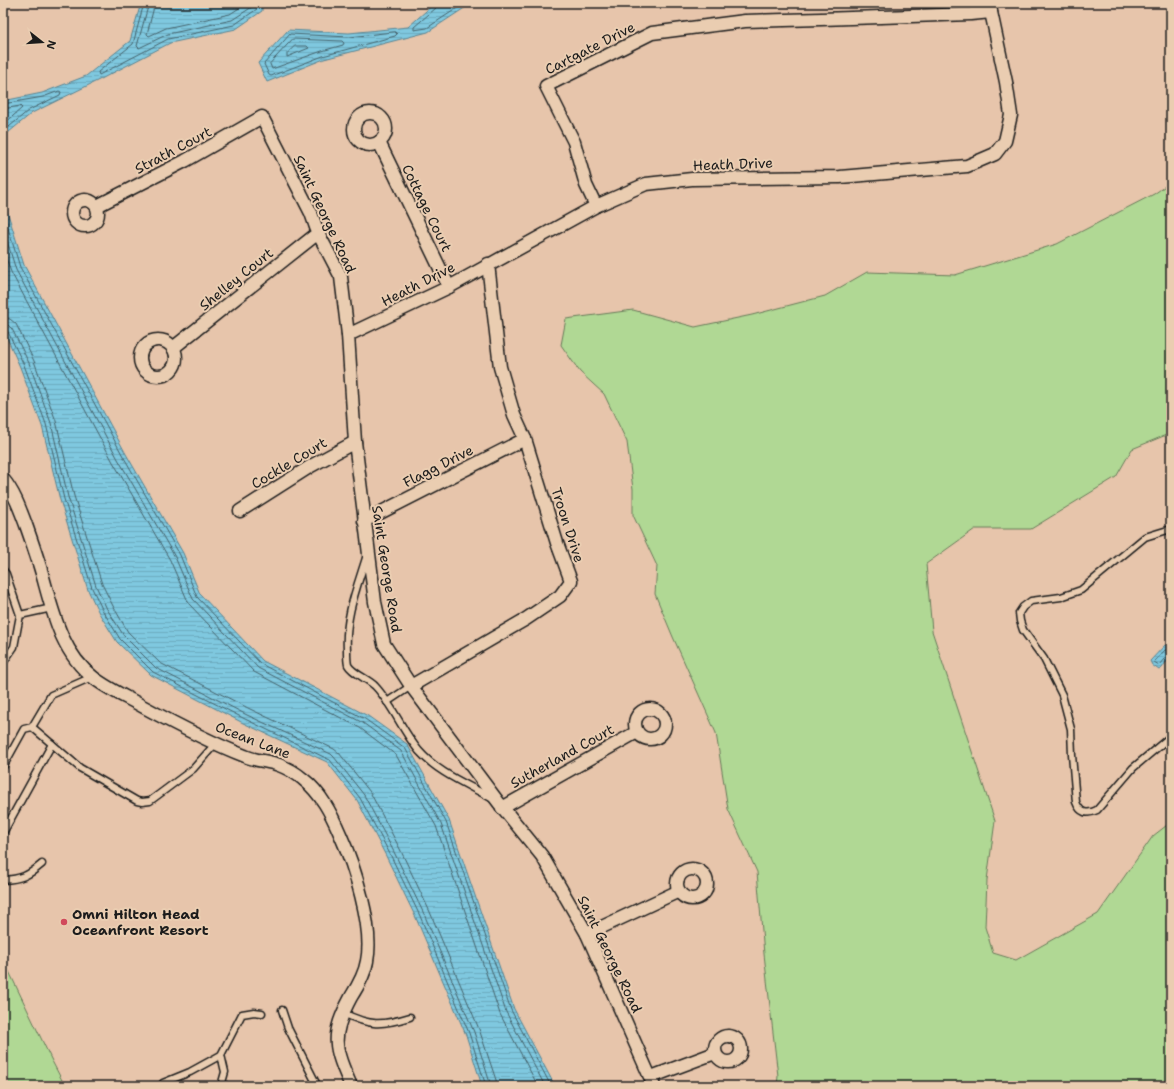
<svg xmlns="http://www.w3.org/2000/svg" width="1174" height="1089" viewBox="0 0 1174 1089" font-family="'Shantell Sans',sans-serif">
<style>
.green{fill:#b0d894;stroke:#667a58}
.water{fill:url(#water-rules);stroke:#578391}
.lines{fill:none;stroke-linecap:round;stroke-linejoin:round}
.shore{stroke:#44616a;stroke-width:1}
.lane-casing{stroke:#1c1c1c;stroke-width:9}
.street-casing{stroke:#1c1c1c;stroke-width:15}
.lane{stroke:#eacdb1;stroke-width:6}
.street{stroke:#eacdb1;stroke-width:12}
.poi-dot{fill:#d1495b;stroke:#eacdb1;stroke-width:1.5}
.labels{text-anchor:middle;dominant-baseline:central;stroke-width:4;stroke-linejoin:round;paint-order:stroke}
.street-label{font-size:14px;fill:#1c1c1c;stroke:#eacdb1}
.poi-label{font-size:14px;font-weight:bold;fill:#1c1c1c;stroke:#eacdb1;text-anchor:start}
</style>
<defs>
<pattern id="water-rules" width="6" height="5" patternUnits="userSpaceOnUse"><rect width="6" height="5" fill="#7fc8df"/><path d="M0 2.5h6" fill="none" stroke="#6dabbf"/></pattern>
</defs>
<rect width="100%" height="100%" fill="#e7c5ab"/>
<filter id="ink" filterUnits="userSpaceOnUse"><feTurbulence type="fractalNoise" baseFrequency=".025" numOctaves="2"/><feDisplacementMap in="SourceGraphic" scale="8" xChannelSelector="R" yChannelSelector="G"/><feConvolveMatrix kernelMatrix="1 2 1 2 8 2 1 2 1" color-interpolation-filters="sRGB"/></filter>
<g filter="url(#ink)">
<g class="green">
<path d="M1171 182V433L1132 449 1116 477 1031 529H975L926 564 932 631 995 821 987 880 985 927 993 953 1016 960 1098 914 1153 836 1171 822V1086H777L778 1076 764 954 757 872 728 809 716 733 673 637 655 594 657 566 633 515V489L627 442 604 394 580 372 561 345 566 319 633 310 695 327 752 315 825 296 867 272 955 275 1057 244 1154 194Z"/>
<path d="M3 959 52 1061 65 1086H3Z"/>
</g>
<g class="water">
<path d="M141 3H262V11L236 29 170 43 103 78 32 113 3 137V101L42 93 86 76 130 41Z"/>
<path d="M435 3H472L428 32 324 59 267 82 258 63 288 30 349 33 408 27Z"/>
<path d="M3 198 24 265 126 454 183 553 200 594 263 661 368 716 407 744 449 820 514 1009 555 1086H482L466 1035 416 918 386 856 357 800 327 762 243 723 151 675 117 642 99 613 88 590 60 500 42 426 20 367 3 329Z"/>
<path d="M1165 645C1173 646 1171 654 1171 661L1166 662 1162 668 1159 670 1152 665 1150 661Z"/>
</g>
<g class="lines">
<g class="shore">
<path d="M144 3 133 44 98 72 99 75 168 39 234 25 257 9 258 3"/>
<path d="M149 3 137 46 139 48 168 34 232 20 252 7 253 3"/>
<path d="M155 3 147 34 149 36 166 28 230 14 247 3"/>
<path d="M438 3 436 8 414 27V30L427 28 465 3"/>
<path d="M395 32 397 34 395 36 323 56 271 76 269 75 264 64 290 34 349 37Z"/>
<path d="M293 39 342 41 344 43 343 45 322 51 272 69 270 64Z"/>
<path d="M295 46H307L309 48 287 57V54Z"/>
<path d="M3 104 43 97 59 91 61 92 60 95 29 110 3 132"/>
<path d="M3 109 20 106 22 108 3 125"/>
<path d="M3 212 20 267 123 456 180 555 197 597 261 664 365 719 405 748 446 822 511 1010 551 1086"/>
<path d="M3 228 16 270 118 459 175 557 193 599 258 668 363 723 401 751 441 824 506 1012 545 1086"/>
<path d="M3 249 11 272 113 462 170 560 189 604 254 672 360 728 396 755 436 826 500 1014 538 1086"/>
<path d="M3 318 10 319 16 324 34 361 56 421 74 496 102 584 113 606 128 632 160 663 250 709 334 749 339 753 370 792 400 849 430 912 479 1029 496 1080 497 1086"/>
<path d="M3 324 8 325 12 329 29 363 51 423 68 497 96 586 107 609 124 636 156 668 247 715 331 754 334 757 364 795 394 852 424 914 474 1032 491 1086"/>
<path d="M3 329H6L8 332 24 365 46 424 64 499 92 588 103 611 120 639 153 672 245 719 330 760 360 798 390 854 420 916 469 1033 486 1086"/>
<path d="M1171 650H1165L1154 662 1159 665 1164 659 1171 657"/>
</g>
<defs>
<g id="lane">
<path d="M1171 529 1145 537 1081 590 1061 597 1031 601 1023 607 1019 613 1020 621 1023 630 1044 659 1062 695 1071 729 1072 755 1076 802C1080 813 1087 815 1097 810L1133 768 1171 736"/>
<path d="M366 558C356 590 345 617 347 650 347 654 347 661 348 665 352 673 368 679 375 686 393 705 402 731 419 751 439 774 467 784 493 799"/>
<path d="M3 570 6 574 20 615"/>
<path d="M3 663 14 647 20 615 52 608"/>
<path d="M387 702 411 686"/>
<path d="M52 744 80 768 137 801 142 802 150 801 193 769 216 743"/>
<path d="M3 767 24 729 32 727 51 695 92 677"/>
<path d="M3 833 52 744 32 727"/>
<path d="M3 880C21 879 28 876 42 864"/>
<path d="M282 1010 288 1028 316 1083"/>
<path d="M343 1013C370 1026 381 1026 410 1017"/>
<path d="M221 1055 225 1072 221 1086"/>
<path d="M161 1086 163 1083 190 1072 221 1055 242 1014 254 1012 262 1013"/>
</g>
<g id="street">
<circle cx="370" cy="129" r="16"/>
<path d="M379 142 449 287"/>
<circle cx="85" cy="213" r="13"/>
<path d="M97 206 185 161 262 117 311 213 318 233 341 277 348 335 355 442 375 602 384 644 411 686 499 803 542 856 587 934 654 1086"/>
<path d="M596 206 586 185 574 142 546 86 652 33 745 21 821 19 971 14 991 12"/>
<path d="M348 335 449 287 596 206 646 184 692 179 840 177 967 166 995 154 1005 141 1011 115 1006 82 991 12 990 3"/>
<circle cx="158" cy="358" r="18"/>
<path d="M173 348 318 233"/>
<path d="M3 479C14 492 20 509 26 525 32 542 38 559 43 577 53 613 62 654 94 678 108 689 126 697 142 706 175 724 209 742 245 756 256 761 268 761 279 765 287 768 297 774 303 779 321 793 331 813 340 834 354 865 374 927 367 961 365 974 358 986 351 997 330 1036 334 1047 351 1086"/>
<path d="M240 511 311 466 355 442"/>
<path d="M364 521 525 439"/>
<path d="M411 686 526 619 560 596 571 581 557 543 525 439 514 415 500 367 488 264"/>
<circle cx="650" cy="724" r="15"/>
<path d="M502 808 637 732"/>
<circle cx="692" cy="884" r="15"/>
<path d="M587 934 679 891"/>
<circle cx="728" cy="1049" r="13"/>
<path d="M651 1077 715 1053"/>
</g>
</defs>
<use href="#lane" class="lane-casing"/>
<use href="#street" class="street-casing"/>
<use href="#lane" class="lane"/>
<use href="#street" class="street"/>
</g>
</g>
<circle class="poi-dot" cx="64" cy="922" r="4"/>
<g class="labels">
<g class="street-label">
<text transform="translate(590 48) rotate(-27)">Cartgate Drive</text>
<text transform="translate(173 150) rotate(-28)">Strath Court</text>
<text transform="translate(733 164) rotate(-2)">Heath Drive</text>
<text transform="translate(427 208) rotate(64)">Cottage Court</text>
<text transform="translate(325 214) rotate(65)">Saint George Road</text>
<text transform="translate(236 279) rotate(-39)">Shelley Court</text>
<text transform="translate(418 284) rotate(-27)">Heath Drive</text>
<text transform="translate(289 463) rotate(-31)">Cockle Court</text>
<text transform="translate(438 466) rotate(-27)">Flagg Drive</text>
<text transform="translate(568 525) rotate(72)">Troon Drive</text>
<text transform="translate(387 569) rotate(81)">Saint George Road</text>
<text transform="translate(253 740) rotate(21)">Ocean Lane</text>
<text transform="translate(562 756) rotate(-29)">Sutherland Court</text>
<text transform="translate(610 954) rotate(64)">Saint George Road</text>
</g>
<g class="poi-label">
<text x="72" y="914">Omni Hilton Head<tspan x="72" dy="16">Oceanfront Resort</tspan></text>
</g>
</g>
<rect width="1174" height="1089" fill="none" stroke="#eacdb1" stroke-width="16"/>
<rect x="8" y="8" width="1158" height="1073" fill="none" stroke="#1c1c1c" stroke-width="1.5" filter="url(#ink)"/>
<g transform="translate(42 42) rotate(107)" stroke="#eacdb1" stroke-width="3" paint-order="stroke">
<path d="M0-3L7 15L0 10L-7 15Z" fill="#1c1c1c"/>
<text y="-6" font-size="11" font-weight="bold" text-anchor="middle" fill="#1c1c1c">N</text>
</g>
</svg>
